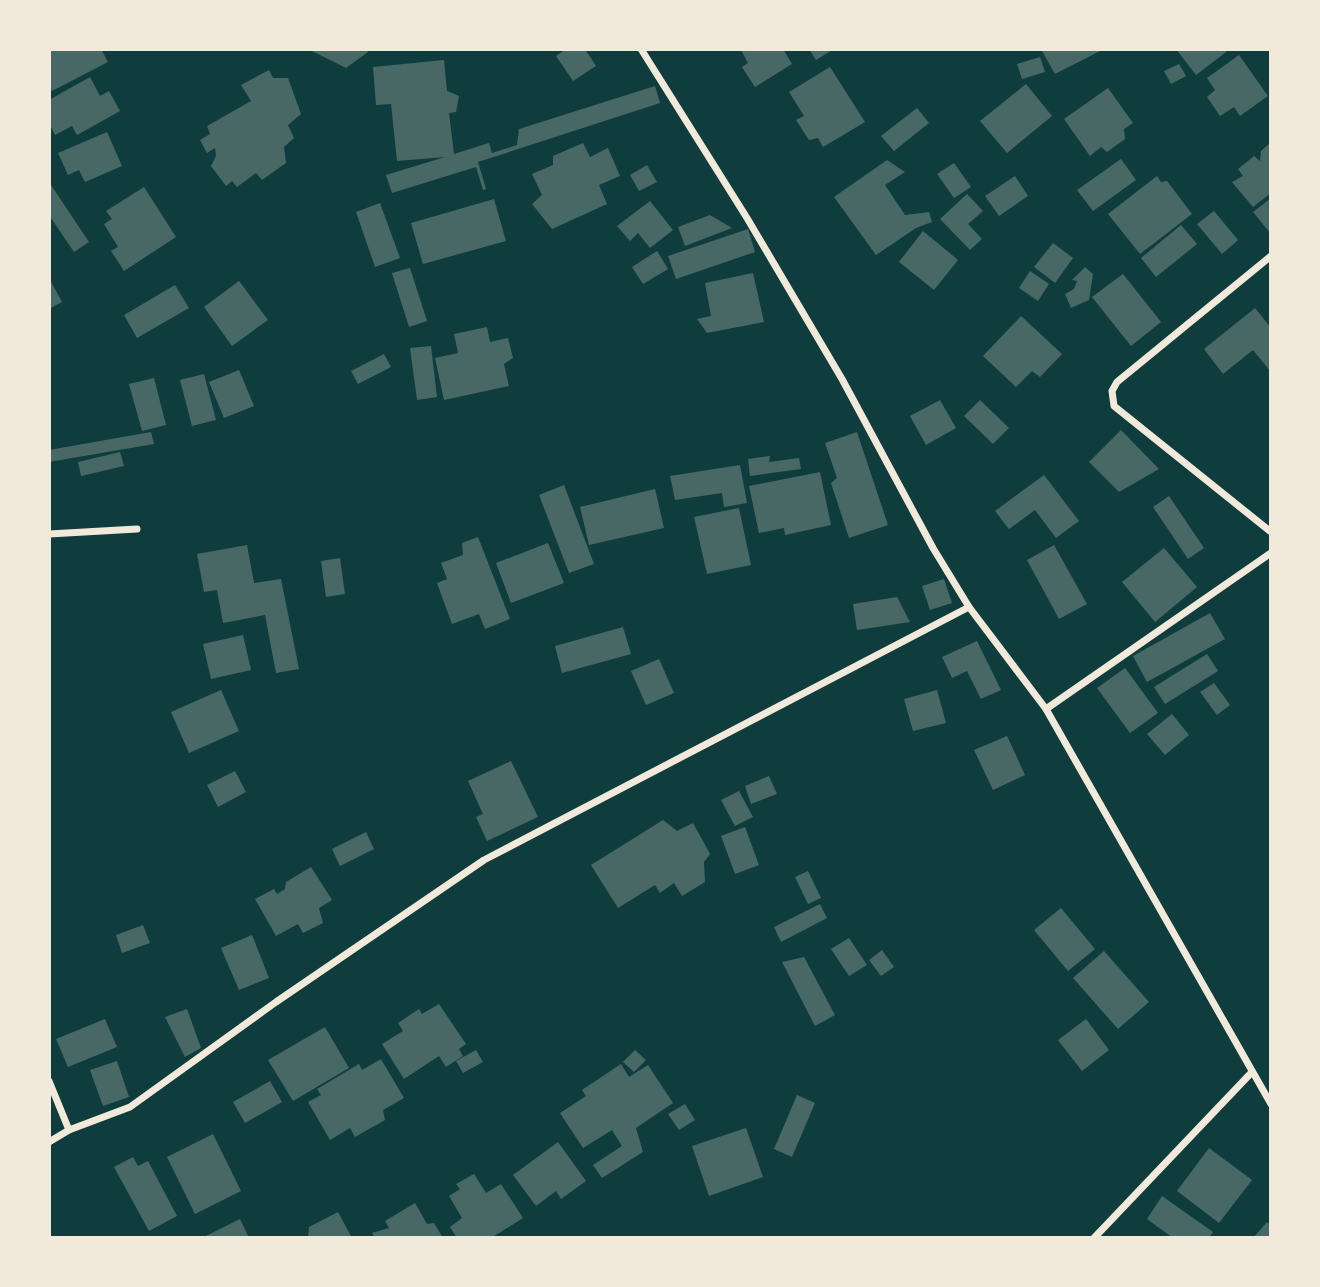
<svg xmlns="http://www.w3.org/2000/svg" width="1320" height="1287" viewBox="0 0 1320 1287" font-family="'Golos Text',sans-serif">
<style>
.building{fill:#486865}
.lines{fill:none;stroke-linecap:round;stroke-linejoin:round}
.minor{stroke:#f1e9da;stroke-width:7}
</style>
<rect width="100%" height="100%" fill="#0f3d3e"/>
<g class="building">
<path d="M49 49H101L108 62 52 91 49 85Z"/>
<path d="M308 49H365L368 52 346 68Z"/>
<path d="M566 49H585L596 66 573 81 556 56Z"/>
<path d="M742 49H783L792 64 755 87 742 67 748 63 741 50Z"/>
<path d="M809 49H834L816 60Z"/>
<path d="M1041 49H1104L1055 74Z"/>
<path d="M1176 49H1230L1196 75Z"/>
<path d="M1239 55 1268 96 1240 116 1234 107 1220 116 1207 97 1215 90 1207 78Z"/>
<path d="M1040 57 1045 72 1022 79 1017 64Z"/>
<path d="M444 60 447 91 459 96 456 112 449 113 454 154 489 143 492 153 517 145 519 129 655 86 660 103 478 162 486 189 483 190 476 167 392 193 386 175 445 157 397 161 391 104 376 105 373 67Z"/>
<path d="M1179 64 1186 76 1171 84 1164 71Z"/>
<path d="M830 67 865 122 823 147 818 138 809 140 796 120 804 116 789 92Z"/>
<path d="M269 70 273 78H288L301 114 288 125 294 138 284 147 286 163 262 180 256 173 237 187 232 181 226 186 211 166 216 156 215 148 207 153 200 140 210 134 207 126 251 101 241 85Z"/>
<path d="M90 77 100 96 109 91 120 111 77 135 72 126 55 135 49 123V100Z"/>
<path d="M1026 84 1052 116 1007 153 980 121Z"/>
<path d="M1108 88 1133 123 1124 129 1125 139 1107 152 1101 147 1090 156 1064 119Z"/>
<path d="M917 108 929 123 894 151 881 136Z"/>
<path d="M107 132 122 166 85 182 79 170 68 175 58 153Z"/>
<path d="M1271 142V193L1253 207 1232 182 1243 176 1238 169 1254 156 1260 161 1261 151Z"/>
<path d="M583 143 590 157 608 148 620 176 599 185 607 204 552 229 532 204 542 195 532 174 553 165V156Z"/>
<path d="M1121 159 1136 180 1093 211 1077 190Z"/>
<path d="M887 160 905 172 885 185 905 215 929 212 932 222 916 228 876 255 834 197Z"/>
<path d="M954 163 971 187 954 198 937 174Z"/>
<path d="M647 165 657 182 639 191 630 175Z"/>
<path d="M1015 176 1028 196 999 216 985 196Z"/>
<path d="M1157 176 1161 182 1167 181 1192 214 1140 254 1108 214Z"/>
<path d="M49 182 89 242 74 252 49 215Z"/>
<path d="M144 187 176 237 124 271 111 251 118 247 104 224 112 219 106 211Z"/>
<path d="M967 194 983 211 968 224 982 239 970 250 940 219Z"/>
<path d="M1271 198V234L1253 212Z"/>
<path d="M494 199 506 241 423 264 411 223Z"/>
<path d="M650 201 673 230 650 248 638 233 630 241 617 226Z"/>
<path d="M380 203 400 258 375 267 356 212Z"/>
<path d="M1214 211 1238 240 1222 254 1197 224Z"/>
<path d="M710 215 732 228 685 246 678 227Z"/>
<path d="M1181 225 1197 244 1156 277 1141 258Z"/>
<path d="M748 229 755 252 676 279 668 256Z"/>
<path d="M923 231 958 260 934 290 899 262Z"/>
<path d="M1053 243 1073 258 1055 283 1034 267Z"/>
<path d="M657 251 668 269 643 284 632 267Z"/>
<path d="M1085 267 1093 274 1089 300 1071 308 1065 294 1074 289 1077 281 1072 280Z"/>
<path d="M410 268 427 321 409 327 392 273Z"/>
<path d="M1030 271 1049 284 1038 301 1019 288Z"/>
<path d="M753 273 764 322 707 333 697 319 711 316 705 283Z"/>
<path d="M1123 274 1161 322 1131 346 1092 297Z"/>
<path d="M49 278 62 302 49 309Z"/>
<path d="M239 281 268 320 232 346 204 307Z"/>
<path d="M175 285 189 308 137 338 124 315Z"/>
<path d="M1255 308 1271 328V372L1253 350 1223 374 1204 349Z"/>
<path d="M1021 316 1062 354 1040 377 1032 371 1016 387 983 356Z"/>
<path d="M487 327 490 342 508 338 513 358 504 364 509 386 444 400 435 358 458 353 454 334Z"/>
<path d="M431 346 437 397 417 400 410 348Z"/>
<path d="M384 354 391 367 358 384 351 371Z"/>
<path d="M239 370 254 406 224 418 209 382Z"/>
<path d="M204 374 216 420 192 426 180 380Z"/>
<path d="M154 378 166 425 142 431 129 384Z"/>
<path d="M940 400 956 428 926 445 910 416Z"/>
<path d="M980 400 1009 428 993 444 964 416Z"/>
<path d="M1121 430 1159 469 1119 492 1089 462Z"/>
<path d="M151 432 154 444 49 462V450Z"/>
<path d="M857 432 888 525 849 538 831 483 837 478 825 443Z"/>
<path d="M120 452 124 466 81 476 78 462Z"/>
<path d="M770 456 769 462 799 458 801 469 750 476 748 459Z"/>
<path d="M740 465 747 503 724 507 722 493 675 500 670 476Z"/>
<path d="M820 472 831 525 785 535 784 528 759 533 749 486Z"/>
<path d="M1044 475 1079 521 1056 538 1035 510 1009 529 995 511Z"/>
<path d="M564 485 594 564 569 573 539 495Z"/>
<path d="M655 489 664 528 589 545 580 507Z"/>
<path d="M1169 496 1204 548 1188 559 1153 507Z"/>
<path d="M739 508 751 565 707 574 694 517Z"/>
<path d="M478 537 510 619 485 629 479 614 452 624 437 583 447 579 441 563 463 555 462 543Z"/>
<path d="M548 543 564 583 511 603 496 563Z"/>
<path d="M247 545 254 583 281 579 299 669 276 673 265 615 223 623 217 590 204 592 197 554Z"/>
<path d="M1054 545 1087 604 1059 619 1027 560Z"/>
<path d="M1164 548 1197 587 1155 622 1122 582Z"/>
<path d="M340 558 345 594 326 597 321 561Z"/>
<path d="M944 579 952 603 930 610 922 586Z"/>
<path d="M897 597 910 622 857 630 853 604Z"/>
<path d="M1210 613 1225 639 1147 682 1133 656Z"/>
<path d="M623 627 631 654 562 673 555 646Z"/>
<path d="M243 635 251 670 211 679 203 644Z"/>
<path d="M977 641 1001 690 981 699 967 671 952 678 942 657Z"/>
<path d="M1207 654 1218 671 1165 704 1154 687Z"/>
<path d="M659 659 674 693 646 705 631 671Z"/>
<path d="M1125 668 1158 713 1130 733 1097 688Z"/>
<path d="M1214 683 1230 705 1217 715 1200 692Z"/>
<path d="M221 690 239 731 189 753 171 712Z"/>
<path d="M937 690 946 723 913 731 904 699Z"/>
<path d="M1172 714 1189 735 1165 755 1147 734Z"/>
<path d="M1007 736 1025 775 993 790 974 750Z"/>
<path d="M511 761 538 817 487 841 476 817 483 814 468 781Z"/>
<path d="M235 771 246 792 218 807 207 785Z"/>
<path d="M769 776 777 794 751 804 745 786Z"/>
<path d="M739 791 753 817 735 826 721 800Z"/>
<path d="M663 820 677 831 693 823 710 854 704 862 705 882 682 896 674 883 660 893 655 885 618 908 591 865Z"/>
<path d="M745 827 759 865 735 874 721 836Z"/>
<path d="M366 832 374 849 340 866 332 849Z"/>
<path d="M311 867 332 900 319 908 323 923 303 933 298 924 276 936 255 899 274 889 277 894 285 889 286 882Z"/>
<path d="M808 871 821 898 808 904 795 877Z"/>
<path d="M820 904 827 918 781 942 774 927Z"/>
<path d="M1061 908 1095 949 1068 971 1034 930Z"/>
<path d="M143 925 150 943 122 953 116 935Z"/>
<path d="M252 935 269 978 239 990 221 948Z"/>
<path d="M849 938 867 965 849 976 831 949Z"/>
<path d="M882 950 894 967 881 976 869 960Z"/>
<path d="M1104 951 1149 1002 1118 1029 1073 978Z"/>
<path d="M804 957 835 1015 815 1026 782 962Z"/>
<path d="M439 1004 466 1044 459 1049 463 1056 446 1067 439 1056 404 1079 382 1044 403 1031 398 1023 419 1009 422 1014Z"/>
<path d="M187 1009 201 1048 185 1057 165 1017Z"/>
<path d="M105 1019 117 1047 68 1067 56 1039Z"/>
<path d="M1086 1019 1109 1050 1082 1071 1058 1040Z"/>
<path d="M325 1027 349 1068 293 1101 268 1060Z"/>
<path d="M476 1050 483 1062 463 1073 456 1061Z"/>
<path d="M635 1050 646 1060 634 1072 623 1062Z"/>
<path d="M381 1059 404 1098 383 1110 385 1120 355 1137 350 1128 330 1140 308 1102 321 1095 317 1089 359 1064 362 1070Z"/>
<path d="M117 1061 129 1097 103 1106 90 1070Z"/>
<path d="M621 1064 629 1077 648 1065 673 1103 636 1128 643 1152 602 1178 593 1165 622 1146 612 1130 583 1148 560 1113 586 1096 582 1090Z"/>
<path d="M270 1081 282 1102 245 1123 233 1102Z"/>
<path d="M797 1095 815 1103 792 1157 774 1149Z"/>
<path d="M685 1104 695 1120 679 1130 668 1114Z"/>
<path d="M746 1128 763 1177 709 1196 692 1146Z"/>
<path d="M213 1134 241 1191 195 1214 167 1157Z"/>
<path d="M558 1142 586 1181 561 1199 556 1191 536 1206 513 1175Z"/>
<path d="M1209 1148 1252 1180 1219 1223 1177 1191Z"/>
<path d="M133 1157 138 1166 148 1161 177 1216 149 1231 114 1167Z"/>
<path d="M474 1174 486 1193 501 1184 523 1218 491 1238H457L450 1227 462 1218 449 1196 460 1189 456 1184Z"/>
<path d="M1162 1196 1213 1232 1209 1238H1173L1147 1219Z"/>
<path d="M415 1203 427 1224 434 1223 443 1238H375L372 1233 389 1228 385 1221Z"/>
<path d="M338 1212 352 1238H308L309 1227Z"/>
<path d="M240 1219 249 1238H202Z"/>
<path d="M1267 1222 1271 1225V1238H1253Z"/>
</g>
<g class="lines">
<g class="minor">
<path d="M641 49 747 218 842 379 933 548 969 607 1046 709 1271 1104"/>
<path d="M1271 256 1117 382 1112 391 1114 406 1271 532"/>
<path d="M49 534 137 529"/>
<path d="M1046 709 1271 553"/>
<path d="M49 1081 69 1130"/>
<path d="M49 1142 69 1130 130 1107 276 1002 484 860 969 607"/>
<path d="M1094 1238 1252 1072"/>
</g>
</g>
<rect width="1320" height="1287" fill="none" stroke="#f1e9da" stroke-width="102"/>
</svg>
